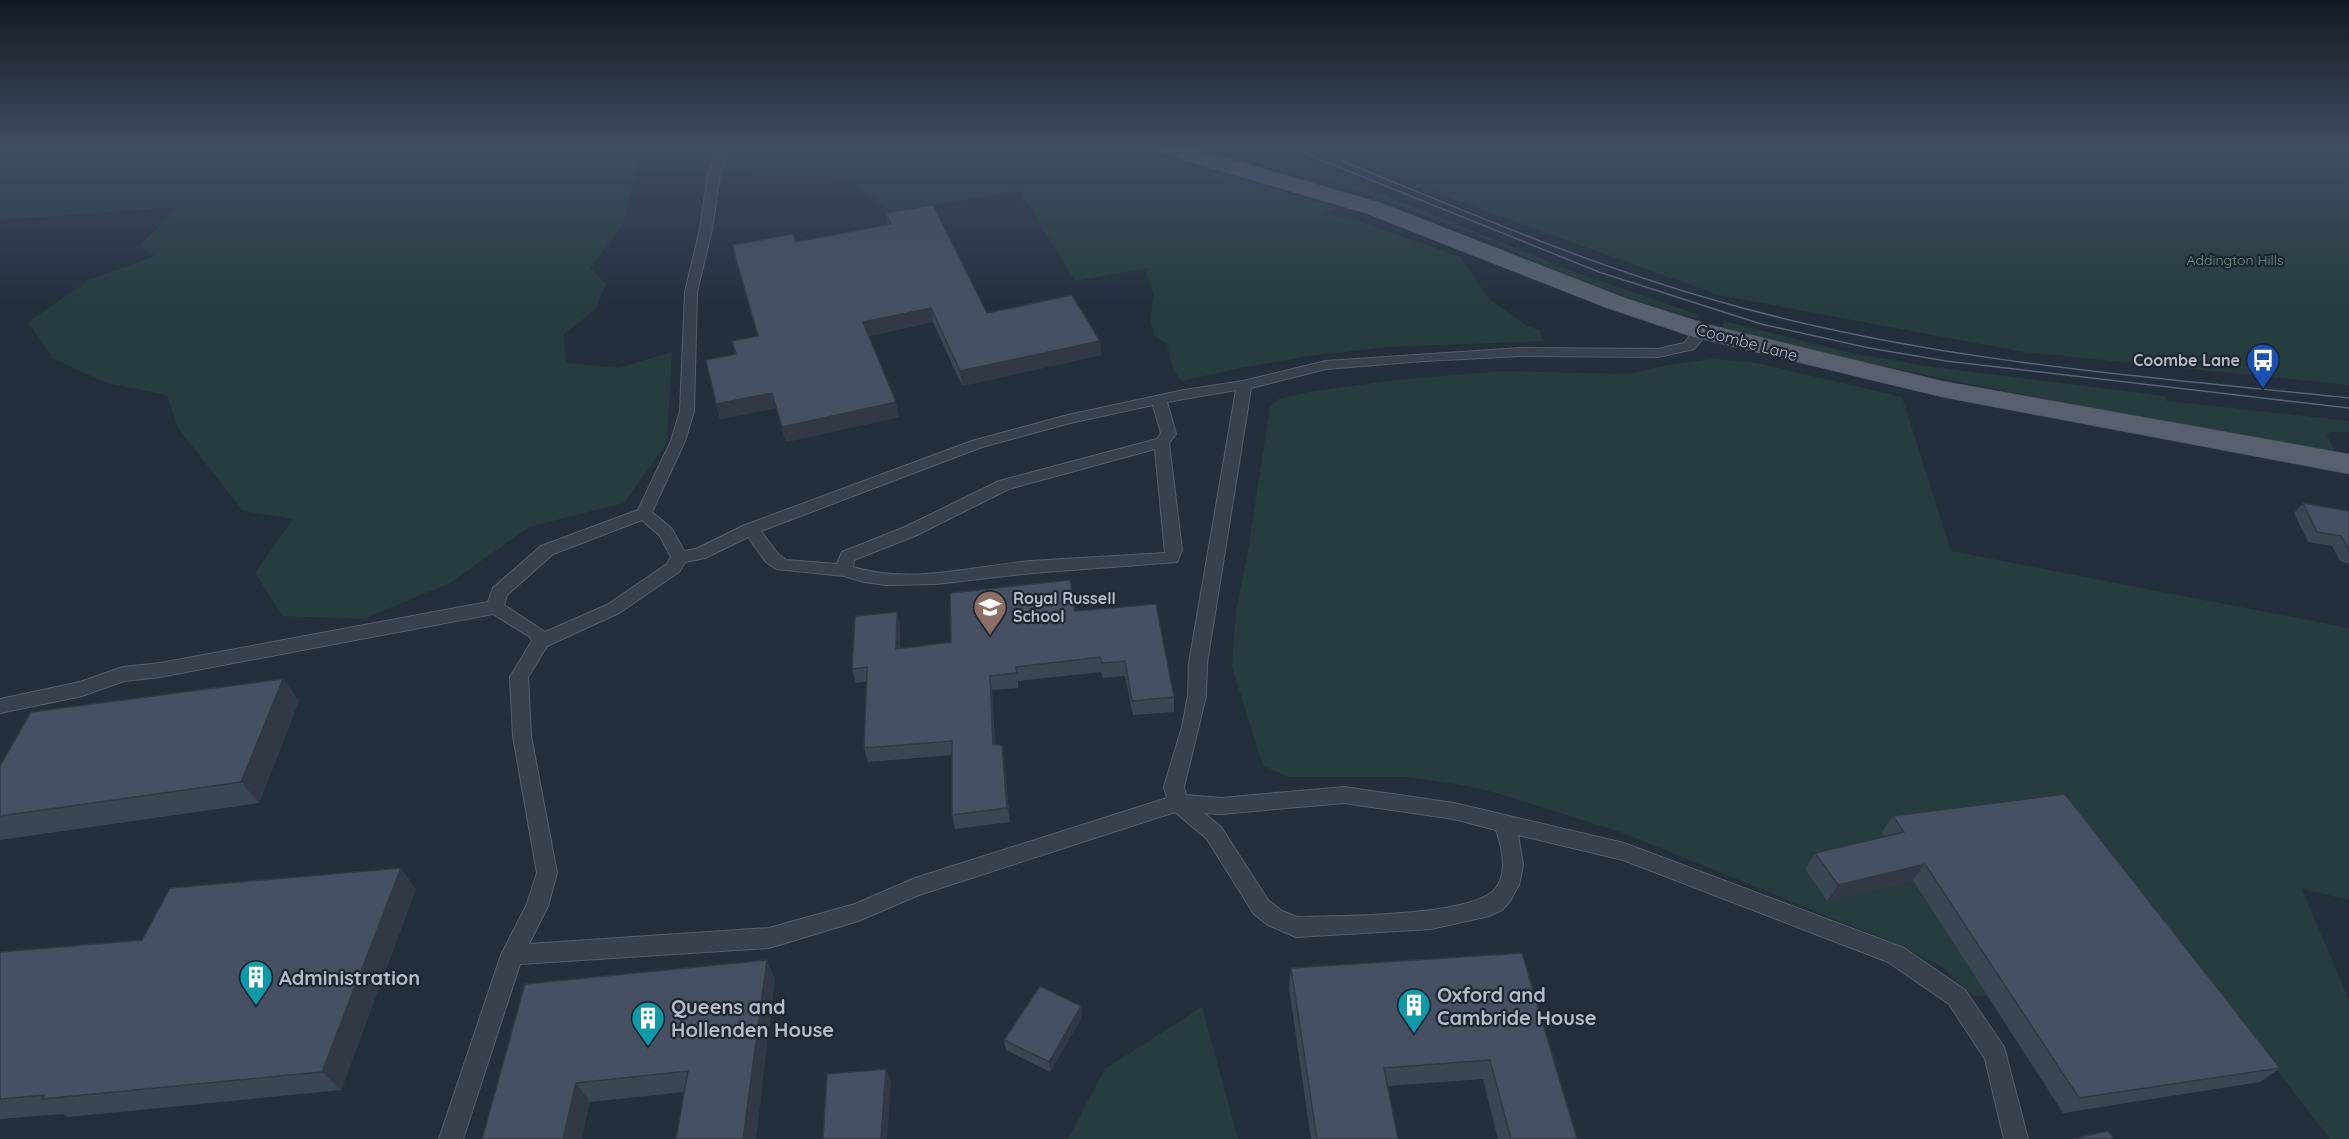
<svg xmlns="http://www.w3.org/2000/svg" width="2349" height="1139" viewBox="0 0 2349 1139" font-family="Quicksand,sans-serif">
<style>
.green{fill:#263c3f}
.lines{fill:none;stroke-linecap:round;stroke-linejoin:round}
.lane-casing{stroke:#565f6c;stroke-width:2}
.primary-casing{stroke:#414a57;stroke-width:1}
.lane{fill:#38414e;fill-rule:evenodd}
.primary{fill:#56606e;fill-rule:evenodd}
.tram{stroke:#5a6575;stroke-width:1.5}
.wall{fill:#3b4654}
.shaded-wall{fill:#303945}
.building{fill:#455162;stroke:#303945;stroke-width:1.5}
.labels{text-anchor:middle;dominant-baseline:central;stroke-width:4.5;stroke-linejoin:round;paint-order:stroke}
.far-park-label{font-size:14px;fill:#6b9a76;stroke:#1d2633}
.street-label{font-size:16px;fill:#b4bcc9;stroke:#1d2633}
.poi-label{font-size:16px;font-weight:bold;fill:#b4bcc9;stroke:#1d2633;text-anchor:end}
.near-poi-label{font-size:20px;font-weight:bold;fill:#b4bcc9;stroke:#1d2633;text-anchor:start}
</style>
<rect width="100%" height="100%" fill="#242f3e"/>
<g class="green">
<path d="M0 147H642L622 227 590 268 606 284 595 310 564 334 566 363 618 368 672 352 667 443 624 503 529 527 450 583 363 619 283 616 255 573 293 519 243 511 178 428 167 395 106 383 53 358 28 322 89 280 155 256 139 246 179 207 0 220Z"/>
<path d="M724 147H1127L1336 207 1325 214 1355 220 1460 257 1490 300 1527 326 1539 330 1543 341 1387 347 1309 356 1240 368 1182 381 1173 370 1167 344 1155 336 1150 319 1154 296 1146 273 1148 268 1075 281 1019 190 894 212 843 178 722 171Z"/>
<path d="M1199 147H1265L1572 271 1699 315 1697 319 1634 300 1557 271 1467 231 1341 185Z"/>
<path d="M1327 147H2349V385L2024 352 1718 295 1409 183Z"/>
<path d="M1724 321 1847 352 1931 367 2164 396 2167 401 2349 421V432H2329L2327 436 2336 452C2130 414 1924 380 1722 328Z"/>
<path d="M1713 359 1757 363 1902 397 1951 551 2349 628V900L2302 889 2349 1000V1139H2330L2074 807 1988 996H1974L1942 967 1906 948 1623 833 1500 794 1467 786 1408 777H1289L1263 766 1232 667 1236 610 1247 557 1270 407 1279 399 1308 392 1388 381 1500 371 1629 374 1667 365Z"/>
<path d="M1202 1007 1238 1139H1068L1105 1069Z"/>
</g>
<g class="lines">
<defs>
<path id="lane" d="M718 147H728L720 174 712 229 697 292 694 411 685 441 652 512 672 529 684 551 696 549 745 525 972 441 1068 415 1184 390 1243 381 1326 361 1521 348 1658 349 1684 343 1697 328H1707L1709 331 1694 349 1658 357 1521 356 1423 361 1326 369 1251 388 1207 663 1206 696 1184 787 1186 795 1221 798 1344 787 1454 803 1624 843 1904 948 1965 990 2004 1047 2028 1139H2004L1985 1059 1949 1004 1888 962 1623 860 1518 835 1523 865 1519 885 1510 901 1502 910 1489 916 1431 929 1296 937 1268 925 1254 914 1207 839 1175 812 919 895 858 921 769 948 520 964 463 1139H439L501 955 527 904 537 873 513 736 510 677 532 641 530 637 493 614 160 677 124 681 82 696 0 713V699L80 682 123 667 160 663 488 602 493 588 541 546 638 510 671 441 680 411 685 292 700 229 708 174ZM1236 390 1189 663 1188 696 1182 727 1164 787 1167 798 915 878 855 904 769 928 529 944 548 906 557 873 531 736 528 677 547 646 619 613 679 572 685 562 705 558 748 537 766 562 776 569 844 576 864 582 886 585 936 584 1032 573 1177 562 1182 550 1169 443 1176 434 1167 402ZM1153 405 1161 433 1157 439 999 481 905 527 842 552 837 564 786 560 778 554 761 531 982 447 1070 423ZM1155 449 1165 553C1120 556 1076 558 1031 561 974 566 910 585 853 567L854 560 917 535 1009 489ZM642 520 660 536 671 557 667 564 607 605 545 632 504 605 507 595 553 554ZM1344 803 1454 819 1496 830C1502 847 1508 872 1496 888 1474 917 1336 916 1297 917L1282 911 1268 900 1221 827 1204 813 1221 814Z"/>
<path id="primary" d="M1154 147H1188L1381 203 1625 298 1710 325 1942 381 2349 454V474L1942 397 1693 337 1607 308 1365 213 1157 152Z"/>
</defs>
<use href="#lane" class="lane-casing"/>
<use href="#primary" class="primary-casing"/>
<use href="#lane" class="lane"/>
<use href="#primary" class="primary"/>
<g class="tram">
<path d="M1289 147 1599 272 1761 324 1869 348 1946 361 2349 408"/>
<path d="M1342 161C1465 211 1587 264 1714 300 1920 360 2137 376 2349 398"/>
</g>
</g>
<g class="wall">
<path d="M886 213 987 313 1100 341 1101 355 962 386 933 322 869 336 896 402 899 417 786 442 776 408 720 419 716 404 736 354 758 336 796 242 888 225Z"/>
<path d="M2303 503 2349 511V564L2340 561 2332 546 2308 542 2294 513Z"/>
<path d="M1075 611 1174 697V712L1133 715 1125 676 1103 678 1101 672 1018 681V688L992 690 995 745 1004 759 1010 822 955 829 952 815V755L868 762 864 748 867 681 856 683 852 669 897 612 900 626V648L951 642Z"/>
<path d="M283 679 299 701 259 803 0 840V766Z"/>
<path d="M1893 816 2280 1068 2260 1082 2063 1113 1913 880 1827 901 1805 869 1815 853 1885 836 1882 832Z"/>
<path d="M416 889 341 1090 68 1117 63 1114 0 1119V952L142 940Z"/>
<path d="M1522 953 1577 1139H1498L1483 1079 1387 1086 1398 1139H1311L1289 988 1291 968Z"/>
<path d="M767 960 775 980 684 1092 590 1102 482 1139Z"/>
<path d="M1081 1006 1082 1017 1050 1072 1006 1050 1004 1040Z"/>
</g>
<g class="shaded-wall">
<path d="M931 308 933 322 866 336 863 322Z"/>
<path d="M1100 341 1101 355 962 386 960 371Z"/>
<path d="M772 393 776 408 720 419 716 404Z"/>
<path d="M896 402 899 417 786 442 782 427Z"/>
<path d="M897 612 900 626 899 663 896 649Z"/>
<path d="M990 676 992 690 995 759 993 745Z"/>
<path d="M283 679 299 701 259 803 241 782Z"/>
<path d="M1002 745 1004 759 1010 822 1007 808Z"/>
<path d="M1925 864 1913 880 1827 901 1838 885Z"/>
<path d="M401 868 416 889 341 1090 322 1072Z"/>
<path d="M767 960 775 980 756 1139H743Z"/>
<path d="M1081 1006 1082 1017 1050 1072 1049 1062Z"/>
<path d="M886 1069 891 1083 887 1139H881Z"/>
<path d="M576 1083 590 1102 582 1139H563Z"/>
</g>
<g class="building">
<path d="M933 205 987 313 1072 295 1100 341 960 371 931 308 863 322 896 402 782 427 772 393 716 404 706 360 736 354 732 341 758 336 732 245 793 234 796 242 891 224 886 213Z"/>
<path d="M2303 503 2349 511V550L2341 536 2317 532Z"/>
<path d="M1070 580 1075 611 1156 604 1174 697 1132 701 1125 661 1102 663 1100 657 1016 667 1017 673 990 676 993 745H1002L1007 808 952 815V741L864 748 867 667 852 669 855 616 897 612 896 649 951 642 950 593Z"/>
<path d="M283 679 241 782 0 816V766L31 712Z"/>
<path d="M2065 794 2280 1068 2079 1098 1925 864 1838 885 1815 853 1904 832 1893 816Z"/>
<path d="M401 868 322 1072 42 1099 44 1095 0 1099V952L142 940 170 888Z"/>
<path d="M1522 953 1577 1139H1511L1490 1060 1384 1068 1398 1139H1317L1291 968Z"/>
<path d="M767 960 743 1139H676L688 1071 576 1083 563 1139H482L525 984Z"/>
<path d="M1040 986 1081 1006 1049 1062 1004 1040Z"/>
<path d="M886 1069 881 1139H823L827 1074Z"/>
<path d="M2108 1131 2114 1139H2072Z"/>
</g>
<linearGradient id="sky" x2="0" y2="1"><stop stop-color="#141a22"/><stop offset="0.48" stop-color="#3f4d63"/><stop offset="1" stop-color="#3f4d63" stop-opacity="0"/></linearGradient>
<rect width="2349" height="306" fill="url(#sky)"/>
<defs>
<symbol id="bus-pin" viewBox="-11 -11 22 30"><path d="M0 17L-7.5 6A9.5 9.5 0 1 1 7.5 6Z" fill="#1a4fb4" stroke="#1d2633"/><path d="M-5-6H5V4H4V6H2V4H-2V6H-4V4H-5ZM-3.5-4V0h7V-4ZM-3.5 1.2v1.5H-2V1.2ZM2 1.2v1.5H3.5V1.2Z" fill="#fff"/></symbol>
<symbol id="school-pin" viewBox="-11 -11 22 30"><path d="M0 17L-7.5 6A9.5 9.5 0 1 1 7.5 6Z" fill="#8d6e63" stroke="#1d2633"/><path d="M0-5L7-2L0 1L-7-2ZM-4 1L0 2.5L4 1V4Q0 6-4 4Z" fill="#fff"/></symbol>
<symbol id="building-pin" viewBox="-11 -11 22 30"><path d="M0 17L-7.5 6A9.5 9.5 0 1 1 7.5 6Z" fill="#0f9aa8" stroke="#1d2633"/><path d="M-4-6H4V6H1V3H-1V6H-4ZM-2.5-4.3h1.7v1.8h-1.7ZM.8-4.3h1.7v1.8H.8ZM-2.5-1h1.7V.8h-1.7ZM.8-1h1.7V.8H.8Z" fill="#fff"/></symbol>
</defs>
<g fill-rule="evenodd">
<use href="#bus-pin" x="2244" y="341" width="38" height="52"/>
<use href="#school-pin" x="971" y="588" width="38" height="52"/>
<use href="#building-pin" x="237" y="958" width="38" height="52"/>
<use href="#building-pin" x="1395" y="986" width="38" height="52"/>
<use href="#building-pin" x="629" y="999" width="38" height="52"/>
</g>
<g class="labels">
<g class="far-park-label">
<text x="2235" y="260">Addington Hills</text>
</g>
<g class="street-label">
<text transform="translate(1747 342) rotate(15)">Coombe Lane</text>
</g>
<g class="poi-label">
<text x="2240" y="360">Coombe Lane</text>
<text x="1013" y="598" text-anchor="start">Royal Russell<tspan x="1013" dy="18">School</tspan></text>
</g>
<g class="near-poi-label">
<text x="279" y="977">Administration</text>
<text x="1437" y="994">Oxford and<tspan x="1437" dy="23">Cambride House</tspan></text>
<text x="671" y="1006">Queens and<tspan x="671" dy="23">Hollenden House</tspan></text>
</g>
</g>
</svg>
